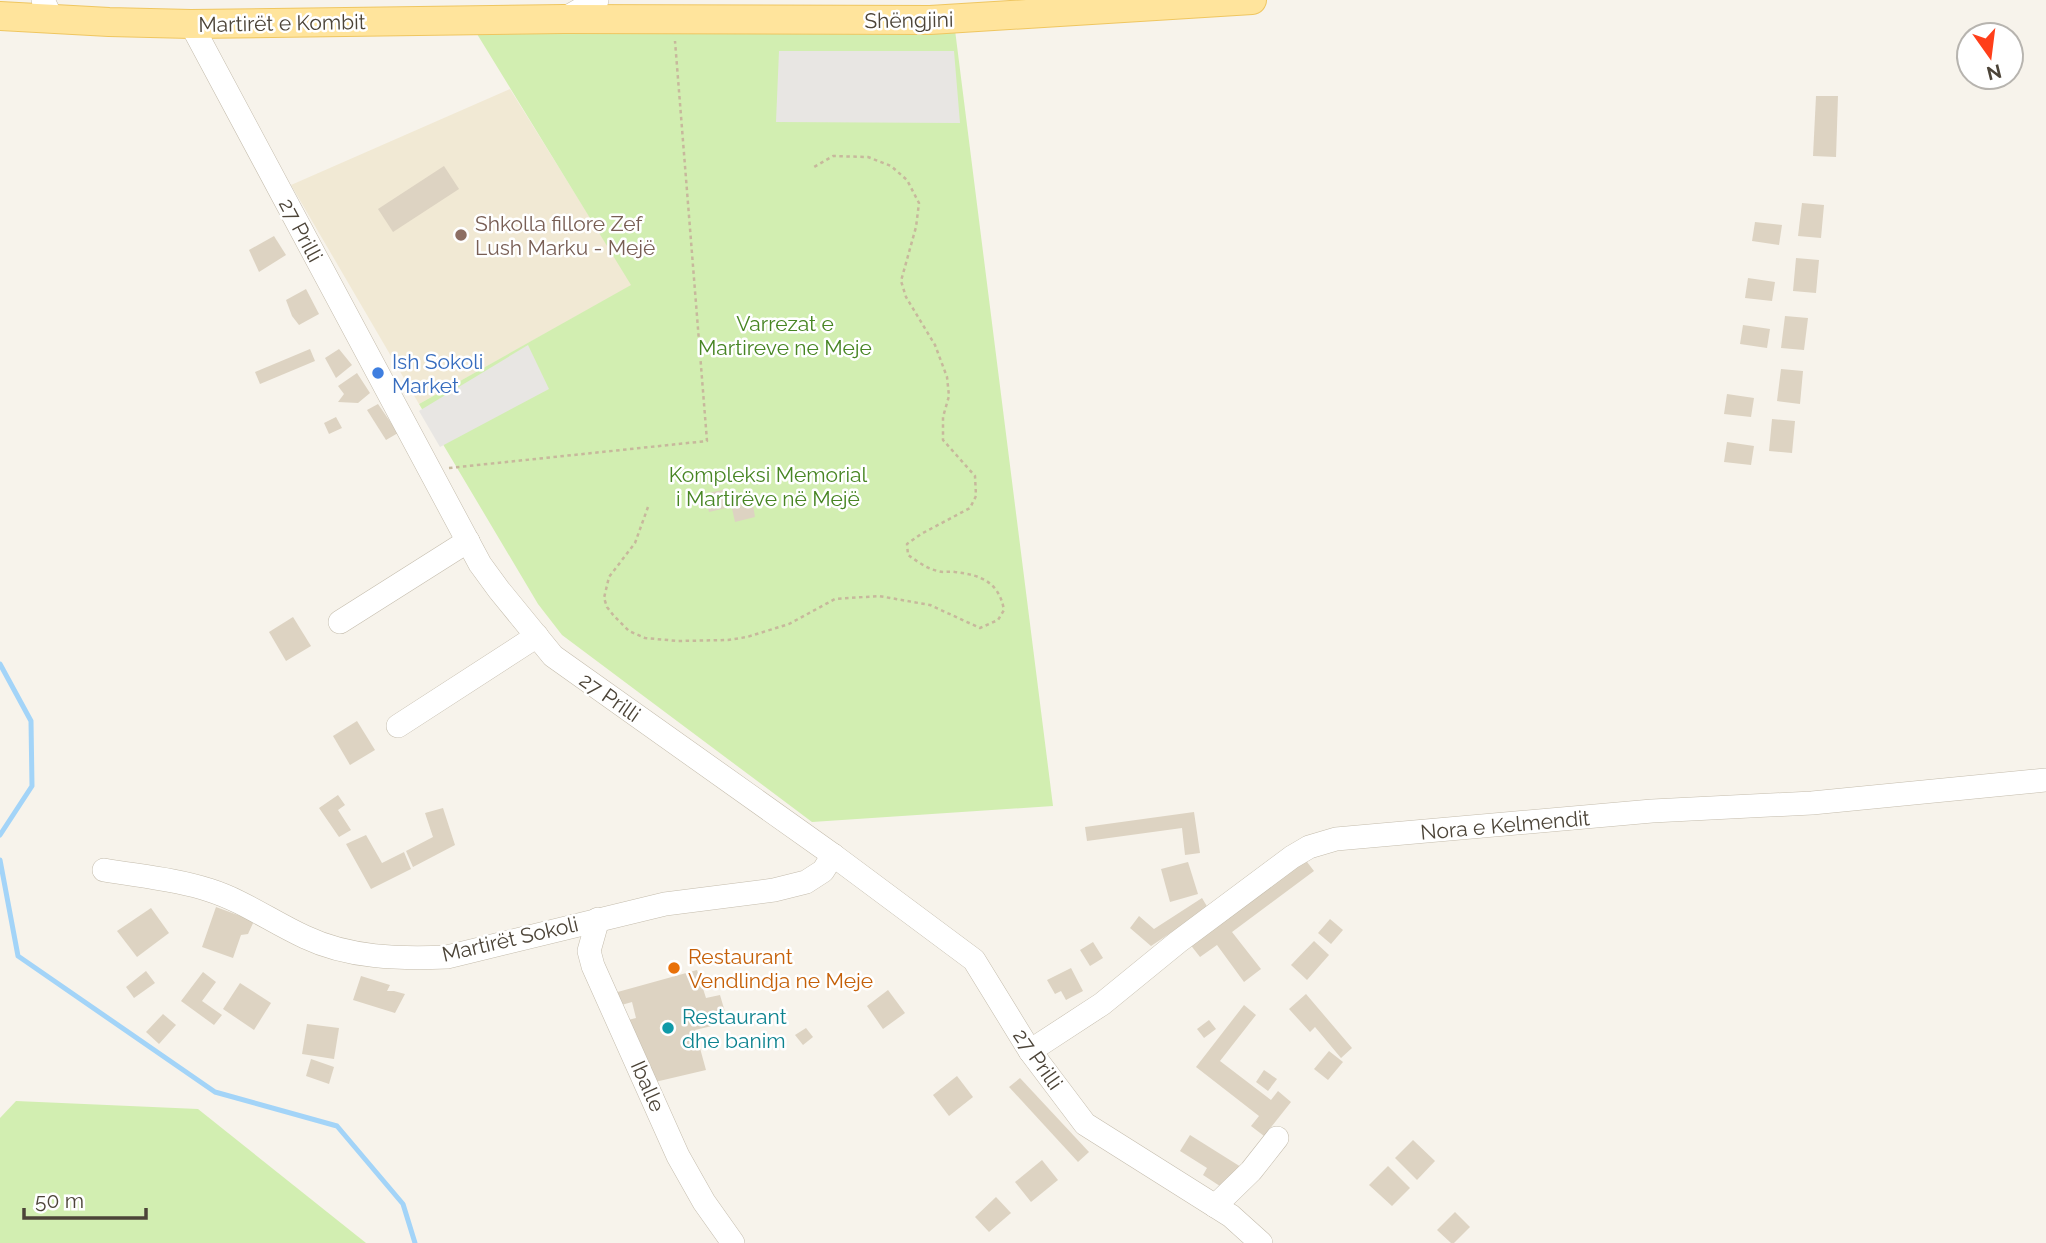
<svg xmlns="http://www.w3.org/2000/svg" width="2046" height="1243" viewBox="0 0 2046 1243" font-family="Raleway,sans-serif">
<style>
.education{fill:#f1e9d4}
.green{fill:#d2eeb1}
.parking{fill:#e8e6e3}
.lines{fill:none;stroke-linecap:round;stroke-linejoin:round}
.stream{stroke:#a3d4f8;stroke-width:5}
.building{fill:#ddd3c2}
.minor-casing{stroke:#c4bcac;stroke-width:24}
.major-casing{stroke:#efc660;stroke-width:30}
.path{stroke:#c7b89c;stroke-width:2.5;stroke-dasharray:3.5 3.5;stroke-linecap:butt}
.minor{stroke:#fff;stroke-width:23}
.major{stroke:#ffe49c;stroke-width:28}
.education-dot{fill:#8d6e63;stroke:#fff;stroke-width:2.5}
.shop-dot{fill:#3f7fe0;stroke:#fff;stroke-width:2.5}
.food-dot{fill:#e8710a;stroke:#fff;stroke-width:2.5}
.culture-dot{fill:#0f9aa8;stroke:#fff;stroke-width:2.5}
.labels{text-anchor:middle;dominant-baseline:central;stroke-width:5;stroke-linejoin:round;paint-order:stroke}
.street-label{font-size:21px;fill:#4c4438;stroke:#fff}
.education-label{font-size:21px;fill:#785e54;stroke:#fff;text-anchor:start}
.park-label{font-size:21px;fill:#478523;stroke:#fff}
.shop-label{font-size:21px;fill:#366cbe;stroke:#fff;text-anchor:start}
.food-label{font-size:21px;fill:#c56008;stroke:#fff;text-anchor:start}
.culture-label{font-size:21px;fill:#0d838f;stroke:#fff;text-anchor:start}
</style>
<rect width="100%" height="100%" fill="#f7f3eb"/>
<path class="education" d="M510 89 632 285 419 404 291 185Z"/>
<g class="green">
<path d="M955 30 1053 806 812 822 562 635 538 604 419 404 631 285 477 34Z"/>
<path d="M16 1101 198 1109 366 1243H0V1118Z"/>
</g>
<g class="parking">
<path d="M779 51H954L960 123 776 122Z"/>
<path d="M528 345 549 389 440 447 419 411Z"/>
</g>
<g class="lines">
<g class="stream">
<path d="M0 664 31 721 32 786 0 835"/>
<path d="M0 860 18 956 215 1092 337 1126 403 1204 415 1243"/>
</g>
</g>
<g class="building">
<path d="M1816 96H1838L1836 157 1813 156Z"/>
<path d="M444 166 459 189 393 232 378 209Z"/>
<path d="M1802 203 1824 205 1821 238 1798 236Z"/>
<path d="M1755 222 1782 225 1779 245 1752 241Z"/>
<path d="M274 236 286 255 259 272 249 250Z"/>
<path d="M1796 258 1819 260 1816 293 1793 291Z"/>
<path d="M1748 278 1775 282 1772 301 1745 298Z"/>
<path d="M306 289 319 314 299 325 292 316 286 300Z"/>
<path d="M1785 316 1808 318 1804 350 1781 348Z"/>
<path d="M1743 325 1770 329 1767 348 1740 344Z"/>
<path d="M310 349 315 361 260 384 255 372Z"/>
<path d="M339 349 352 365 336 378 325 358Z"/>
<path d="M1781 369 1803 371 1800 404 1777 401Z"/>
<path d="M357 373 370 393 358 403 338 402 344 394 338 386Z"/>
<path d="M1727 394 1754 398 1751 417 1724 414Z"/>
<path d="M378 404 398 433 386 440 367 410Z"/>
<path d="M336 417 342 428 329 434 324 423Z"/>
<path d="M1772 419 1795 421 1792 453 1769 451Z"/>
<path d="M1727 442 1754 446 1751 465 1724 462Z"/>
<path d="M726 489 730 507 709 512 705 494Z"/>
<path d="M752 499 755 517 735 522 731 504Z"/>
<path d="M293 617 311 646 286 661 269 632Z"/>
<path d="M357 721 375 750 350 765 333 736Z"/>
<path d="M338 795 345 805 338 810 351 830 339 837 319 808Z"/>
<path d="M443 808 455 845 413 867 406 851 433 837 425 813Z"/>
<path d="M1194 812 1200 853 1185 855 1182 828 1087 841 1085 827Z"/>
<path d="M366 835 382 863 404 852 411 869 371 889 346 844Z"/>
<path d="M1304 858 1314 871 1232 932 1261 969 1244 982 1217 945 1200 957 1189 943Z"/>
<path d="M1188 862 1198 894 1170 902 1161 869Z"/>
<path d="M1202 898 1208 908 1151 946 1130 928 1139 916 1154 929Z"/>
<path d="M216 907 254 921 248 934 241 935 233 958 202 947Z"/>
<path d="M151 908 169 933 137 957 117 931Z"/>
<path d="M1330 919 1343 930 1331 944 1318 933Z"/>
<path d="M1314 941 1329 955 1307 980 1291 965Z"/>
<path d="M1093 942 1103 958 1090 966 1080 950Z"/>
<path d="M1071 968 1083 991 1066 1000 1061 991 1055 994 1047 980Z"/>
<path d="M697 970 706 998 720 995 725 1012 709 1015 712 1026 695 1030 706 1070 655 1082 628 1020 636 1018 632 1002 618 1006 614 993Z"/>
<path d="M146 971 155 983 134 998 126 987Z"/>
<path d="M203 972 216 982 202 1001 222 1015 214 1025 181 1001Z"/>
<path d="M361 976 390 985 387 991H394L405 994 395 1013 353 1000Z"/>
<path d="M240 983 271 1003 254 1030 223 1009Z"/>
<path d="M888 990 905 1013 883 1029 867 1006Z"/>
<path d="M1306 994 1352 1048 1341 1058 1315 1027 1310 1032 1289 1009Z"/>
<path d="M1244 1005 1256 1015 1220 1061 1271 1100 1278 1091 1291 1102 1264 1136 1251 1126 1259 1116 1196 1067Z"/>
<path d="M163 1014 176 1025 159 1044 146 1032Z"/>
<path d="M1209 1020 1216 1029 1204 1038 1197 1029Z"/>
<path d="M307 1024 339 1028 334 1059 302 1054Z"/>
<path d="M806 1028 813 1037 803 1045 795 1035Z"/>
<path d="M1329 1051 1343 1062 1328 1080 1314 1069Z"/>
<path d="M311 1059 334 1067 329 1084 306 1076Z"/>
<path d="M1264 1070 1277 1079 1268 1091 1256 1082Z"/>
<path d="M957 1076 973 1097 949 1116 933 1095Z"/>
<path d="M1020 1078 1089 1152 1078 1162 1009 1087Z"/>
<path d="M1190 1135 1241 1167 1226 1190 1203 1175 1207 1168 1180 1151Z"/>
<path d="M1413 1140 1435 1161 1417 1180 1395 1158Z"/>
<path d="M1042 1160 1058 1180 1031 1202 1015 1182Z"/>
<path d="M1388 1166 1410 1188 1392 1206 1369 1185Z"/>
<path d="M996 1197 1011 1213 989 1232 975 1217Z"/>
<path d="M1455 1212 1470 1227 1454 1243H1451L1437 1230Z"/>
</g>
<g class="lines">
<defs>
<g id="minor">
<path d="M43 0 52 19"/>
<path d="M564 19 597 0"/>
<path d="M191 24 480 564 499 590 553 656 833 855 974 960 1030 1051 1085 1124 1231 1216 1261 1243"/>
<path d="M340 622 468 541"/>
<path d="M398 726 537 636"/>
<path d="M104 870C138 876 175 879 209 890 244 901 272 922 305 937 349 958 399 959 447 957L665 904 774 890 806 882 823 871 833 855"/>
<path d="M598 919 589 951 593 966 678 1156 704 1202 733 1243"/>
<path d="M1030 1051 1102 1004 1178 942 1292 857 1309 847 1336 839 1652 811 1812 803 2046 780"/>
<path d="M1215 1206 1251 1171 1277 1138"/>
</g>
<path id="major" d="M0 16 109 22 191 24 564 19 930 20 1252 0"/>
</defs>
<use href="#minor" class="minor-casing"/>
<use href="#major" class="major-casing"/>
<g class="path">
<path d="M449 468 707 441 675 41"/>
<path d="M648 507 635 543 609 577 604 598 607 607 614 616 629 631 645 638 678 641 728 640 747 637 789 624 835 599 879 596 930 605 980 628 998 620 1004 610C999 582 981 575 955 572 949 571 944 573 938 571 927 569 917 561 908 555L907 544 921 534 970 508 976 496 975 476 943 440V417L949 396 947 377 935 345 906 297 901 281 916 227 919 203 907 180 891 166 868 157 833 156 814 167"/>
</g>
<use href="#minor" class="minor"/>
<use href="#major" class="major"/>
</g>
<circle class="education-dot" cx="461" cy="235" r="7"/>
<circle class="shop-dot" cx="378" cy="373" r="7"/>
<circle class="food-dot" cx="674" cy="968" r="7"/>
<circle class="culture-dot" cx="668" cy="1028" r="7"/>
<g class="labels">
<g class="street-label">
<text transform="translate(909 20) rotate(-1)">Shëngjini</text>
<text transform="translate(282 23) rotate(-1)">Martirët e Kombit</text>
<text transform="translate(301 230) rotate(62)">27 Prilli</text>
<text transform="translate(610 697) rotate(35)">27 Prilli</text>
<text transform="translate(1505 825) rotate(-5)">Nora e Kelmendit</text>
<text transform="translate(510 939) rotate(-13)">Martirët Sokoli</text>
<text transform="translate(1038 1059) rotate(55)">27 Prilli</text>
<text transform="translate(648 1086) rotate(66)">Iballe</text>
</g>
<g class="education-label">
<text x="475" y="223">Shkolla fillore Zef<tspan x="475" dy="24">Lush Marku - Mejë</tspan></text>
</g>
<g class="park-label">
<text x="785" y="323">Varrezat e<tspan x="785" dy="24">Martireve ne Meje</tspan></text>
<text x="768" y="474">Kompleksi Memorial<tspan x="768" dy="24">i Martirëve në Mejë</tspan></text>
</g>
<g class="shop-label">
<text x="392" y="361">Ish Sokoli<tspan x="392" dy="24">Market</tspan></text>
</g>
<g class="food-label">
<text x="688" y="956">Restaurant<tspan x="688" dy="24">Vendlindja ne Meje</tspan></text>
</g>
<g class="culture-label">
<text x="682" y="1016">Restaurant<tspan x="682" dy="24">dhe banim</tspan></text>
</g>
</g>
<g transform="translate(1990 56) rotate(166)"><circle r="33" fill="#ffffff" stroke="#b7b4af" stroke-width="2"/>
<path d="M0-5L12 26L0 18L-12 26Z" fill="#ff3f1a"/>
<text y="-10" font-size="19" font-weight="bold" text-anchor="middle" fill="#4c4438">N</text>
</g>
<path d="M24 1208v10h122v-10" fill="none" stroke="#4c4438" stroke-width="3.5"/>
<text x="35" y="1208" font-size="21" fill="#4c4438" stroke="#ffffff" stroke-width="5" paint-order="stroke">50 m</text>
</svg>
